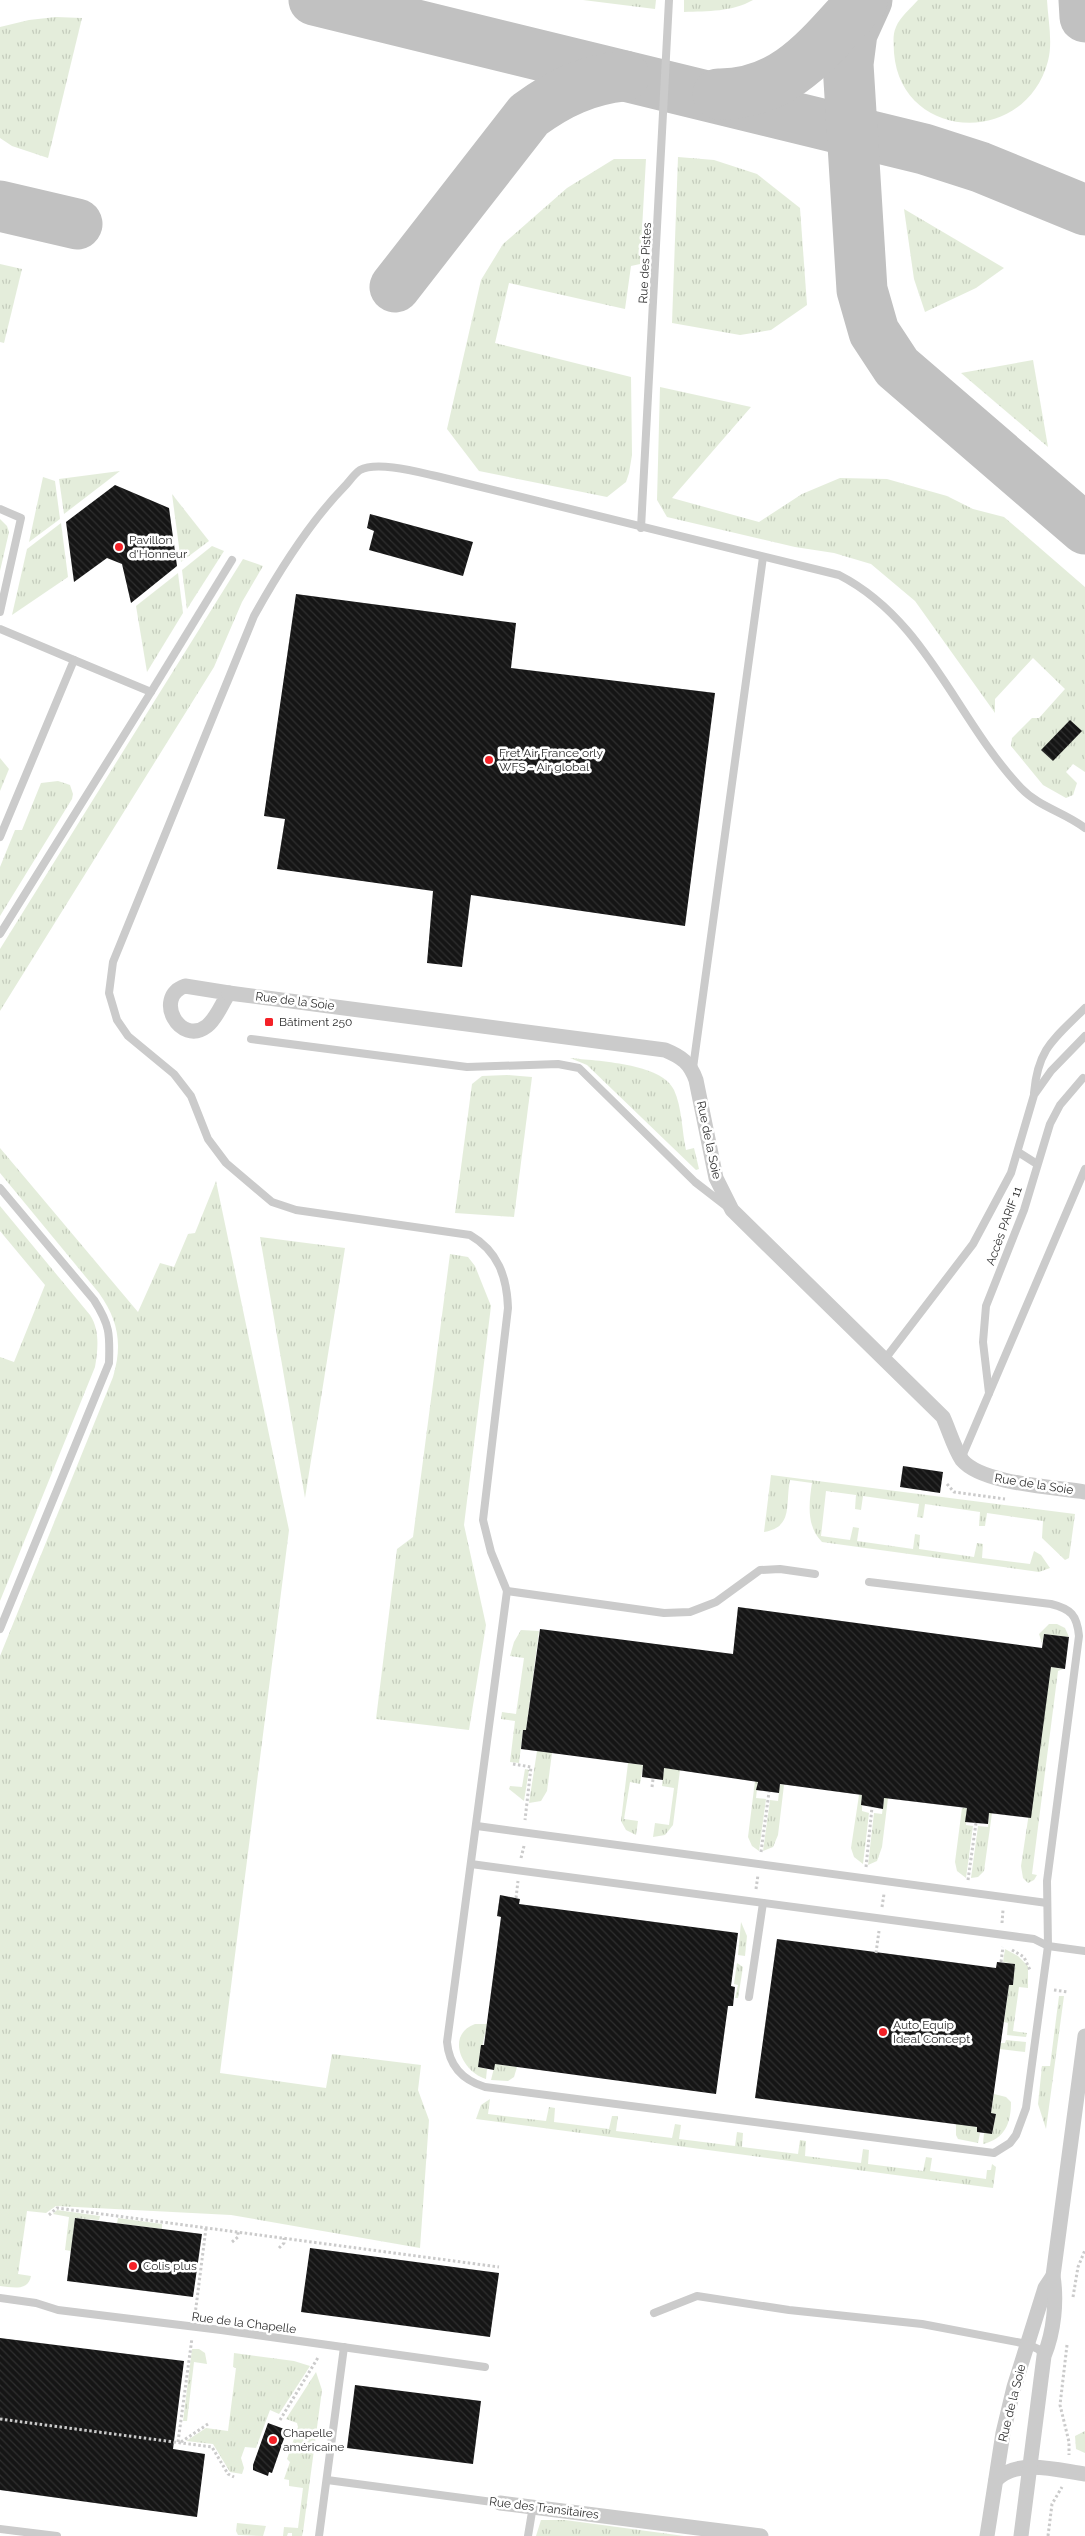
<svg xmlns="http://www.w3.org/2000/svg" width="1085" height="2536" viewBox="0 0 1085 2536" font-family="Raleway,sans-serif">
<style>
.grass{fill:url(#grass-tufts)}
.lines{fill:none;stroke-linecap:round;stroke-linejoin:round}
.taxiway{stroke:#c1c1c1;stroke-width:51}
.building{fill:url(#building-back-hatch)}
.path{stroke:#cbcbcb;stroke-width:3;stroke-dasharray:2.5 2.5;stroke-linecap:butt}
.lane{stroke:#cbcbcb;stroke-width:8}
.street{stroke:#cbcbcb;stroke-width:15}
.poi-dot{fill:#f42127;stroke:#fff;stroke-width:2}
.labels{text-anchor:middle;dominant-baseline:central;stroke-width:5;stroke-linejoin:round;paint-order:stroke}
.street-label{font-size:12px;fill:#2e2e2e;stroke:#fff}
.poi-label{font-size:12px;fill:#2e2e2e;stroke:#fff;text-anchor:start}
</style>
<defs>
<pattern id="grass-tufts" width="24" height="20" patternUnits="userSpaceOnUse" patternTransform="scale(1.25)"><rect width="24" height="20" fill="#e4eddb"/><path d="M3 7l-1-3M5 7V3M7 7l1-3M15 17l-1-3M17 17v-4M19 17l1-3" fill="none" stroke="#c4ccbc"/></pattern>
<pattern id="building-back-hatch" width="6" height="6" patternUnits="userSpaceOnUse" patternTransform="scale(1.25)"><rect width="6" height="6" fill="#151515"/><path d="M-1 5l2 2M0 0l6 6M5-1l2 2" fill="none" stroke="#2f2f2f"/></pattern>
</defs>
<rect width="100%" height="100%" fill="#fff"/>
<g class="grass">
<path d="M583 0H656L655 9Z"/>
<path d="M684 0H753C732 12 708 11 684 12Z"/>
<path d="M918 0H1047C1048 20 1053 42 1048 61 1025 148 901 141 894 53 894 44 892 36 896 27 900 17 911 8 918 0Z"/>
<path d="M56 17 82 18 48 158 12 146 0 138V27L29 20Z"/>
<path d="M678 157 714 160 757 174 800 208 807 305 771 330 740 335 672 323Z"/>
<path d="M614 159H646L640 264 631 266 625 309 509 283 495 343 631 377 632 455 629 473 626 482 607 497 479 471 447 429 481 280 503 244 567 188Z"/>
<path d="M904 209 1004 268 976 288 925 312 914 279Z"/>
<path d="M0 264 22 269 4 343 0 342Z"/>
<path d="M1033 360 1048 447 961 373Z"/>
<path d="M660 387 751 407 672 498 759 522 802 494 840 478 887 479 947 496 973 509 1004 517 1085 587V772L1073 764 1066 772 1077 783 1073 795 1066 798 1043 785 1011 746 1012 738 1032 718H1039L1065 689 1033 658 995 699V713L915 601 871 564 834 553 795 547 667 517 657 500Z"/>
<path d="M120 471 64 514 59 479Z"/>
<path d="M43 477 55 481 60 519 29 542Z"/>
<path d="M172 494 209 541 181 562Z"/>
<path d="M0 519 7 526 9 532 0 571Z"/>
<path d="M61 523 68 577 12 615 27 549Z"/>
<path d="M212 546 224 551 187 609 182 570Z"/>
<path d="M243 559 263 566 242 602 214 667 0 1011V949Z"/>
<path d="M178 573 183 613 147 672 136 606Z"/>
<path d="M0 758 9 769 0 791Z"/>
<path d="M58 781 70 785 73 794 72 799 0 916V867L15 830H22L41 783Z"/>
<path d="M570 1058C596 1061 662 1063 674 1090 682 1107 682 1132 686 1150L694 1148 699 1169 696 1170 587 1065Z"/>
<path d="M507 1075 532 1077 514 1217 455 1213 472 1084 482 1076Z"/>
<path d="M0 1148 138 1312 160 1263 174 1267 188 1234 195 1233 216 1181 289 1530 220 2073 326 2088 332 2054 421 2065 418 2090 429 2120 420 2248 231 2215 56 2206 46 2213 27 2211 18 2274 31 2276C28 2292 12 2287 0 2286V1656L113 1377C123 1344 118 1320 99 1293L0 1173Z"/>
<path d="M0 1206 90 1315C100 1330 98 1349 95 1367L0 1601V1357L14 1362 45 1285 0 1231Z"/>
<path d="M260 1237 345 1248 305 1498Z"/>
<path d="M450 1254 468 1257 475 1266 491 1306 464 1525 486 1625 469 1730 376 1719 397 1549 413 1537Z"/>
<path d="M771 1475 1075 1514 1069 1558 1065 1560 1042 1538 1043 1521 987 1513 985 1526H979L980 1512 925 1504 923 1518 917 1517 919 1504 863 1496 861 1510 855 1509 856 1495 826 1491 821 1536 850 1540 853 1527 859 1528 857 1541 913 1549 915 1534 920 1535 919 1549 974 1557 977 1543 983 1544 982 1558 1030 1564 1034 1551 1041 1555 1050 1568 1039 1572 822 1542C806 1526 809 1503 812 1483L790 1480C785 1504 794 1527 764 1532Z"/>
<path d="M1049 1624H1057L1065 1628 1069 1637 1044 1634 1042 1643 1039 1634Z"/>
<path d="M521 1630 539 1631 526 1730H523L519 1763 510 1762 515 1721 501 1719 502 1712 516 1714 524 1658 510 1656 514 1642Z"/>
<path d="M1051 1667 1063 1669 1058 1671 1032 1874 1037 1875 1034 1880 1028 1883 1023 1878 1021 1866Z"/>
<path d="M537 1751 552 1753 547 1791 541 1801 529 1803Z"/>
<path d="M628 1763 643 1765 640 1784 630 1782 624 1819 638 1821 636 1835 626 1830 621 1821Z"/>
<path d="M664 1768 680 1770 673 1825 665 1835 653 1837 655 1823 669 1825 674 1788 662 1786Z"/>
<path d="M525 1769 529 1770 524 1801 509 1789 510 1786 522 1787Z"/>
<path d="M755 1781H758L756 1798 766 1799 759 1851 752 1846 748 1837Z"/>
<path d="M780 1784 784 1785 778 1835 773 1847 763 1851 770 1800 778 1801Z"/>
<path d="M859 1795H862V1811L869 1813 863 1864 854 1857 851 1848Z"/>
<path d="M884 1798H888L882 1847 877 1861 868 1865 874 1813 882 1814Z"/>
<path d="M962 1808H967L966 1825 973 1826 966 1878 957 1871 955 1862Z"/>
<path d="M989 1813H992L984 1871 978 1877 971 1878 978 1826 988 1827Z"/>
<path d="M741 1922 747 1936 745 1956 738 1955Z"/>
<path d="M1005 1949 1018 1956 1028 1966V1988L1019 1987 1013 2031 1027 2033 1026 2037 1007 2035 1008 2023 1004 2022 1009 1985H1013L1015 1964 1003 1962Z"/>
<path d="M737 1963 743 1967 738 1998H735L738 1985 734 1984Z"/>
<path d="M1059 1996H1064L1046 2129 1038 2104 1042 2066H1050Z"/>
<path d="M475 2024H487L478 2067 487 2069 486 2079C462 2072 445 2035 475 2024Z"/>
<path d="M1006 2040 1026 2042 1025 2052 1000 2049 1001 2043H1005Z"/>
<path d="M495 2064 517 2067 514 2077 508 2081 491 2080Z"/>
<path d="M994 2094 1006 2097 1011 2102C1011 2123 1005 2139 983 2144L984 2133 992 2134 996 2114 991 2113Z"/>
<path d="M490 2099 488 2114 546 2121 549 2107 555 2108 554 2122 609 2129 612 2116H618L616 2131 672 2138 675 2124 681 2125 679 2139 735 2146 737 2132 743 2133 742 2147 798 2154 800 2140 806 2141 805 2156 861 2163 863 2149 869 2150 868 2164 923 2171 926 2157 932 2158 930 2171 986 2179 987 2170H991L992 2164 996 2167 993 2188 476 2119 481 2105Z"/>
<path d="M956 2124 977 2127V2132L980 2133 978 2143 958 2139 956 2135Z"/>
<path d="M57 2210 100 2216 99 2220 75 2218 71 2251 65 2250 69 2217 53 2214Z"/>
<path d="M118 2218 162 2224V2229L117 2223Z"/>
<path d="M192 2349H199L205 2353 207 2364 194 2362 187 2421H183Z"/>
<path d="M234 2353 294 2361 310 2366 279 2414 270 2410 256 2448 245 2447 241 2458 244 2468 242 2474 230 2472 213 2444 186 2441 206 2428 228 2431 236 2368 233 2367Z"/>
<path d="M316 2372 322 2390 303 2532 302 2536H292V2533H288L287 2536H283L284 2527 298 2528 303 2488 289 2486V2480L284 2479 290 2462 287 2459 298 2427 297 2423 286 2419Z"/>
<path d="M1085 2431V2453L1076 2449 1075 2436Z"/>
<path d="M541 2520H565L684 2536H536Z"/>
<path d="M237 2523 266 2526 263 2536 238 2535 236 2531Z"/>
</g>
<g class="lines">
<g class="taxiway">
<path d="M314 0 924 149 980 167 1085 210"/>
<path d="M867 0 852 33 848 64 862 290 874 332 897 367 1085 529"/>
<path d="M1084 0 1085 17"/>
<path d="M718 94C786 95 820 46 862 1"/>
<path d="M0 206 77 224"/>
<path d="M395 287 529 115C559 93 587 80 624 76"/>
</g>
</g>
<g class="building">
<path d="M115 485 169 508 177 566 131 603 122 564 107 558 74 582 66 522Z"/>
<path d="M370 514 473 542 463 576 369 550 374 531 367 528Z"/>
<path d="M296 594 516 623 511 668 715 693 685 926 471 895 462 967 427 963 433 891 277 869 285 819 264 816Z"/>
<path d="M1070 720 1082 731 1053 761 1041 750Z"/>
<path d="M903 1466 943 1472 940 1493 900 1487Z"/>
<path d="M738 1607 1042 1648 1044 1634 1069 1637 1065 1669 1051 1667 1031 1818 989 1813 988 1824 965 1822 967 1808 884 1798 883 1809 861 1805 862 1795 780 1784 779 1793 756 1790 758 1782 664 1768 663 1780 642 1777 643 1765 521 1749 523 1730H526L540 1629 733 1654Z"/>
<path d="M500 1895 520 1899 519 1904 738 1933 731 1986 735 1987 733 2006H728L716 2094 495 2064 494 2070 478 2067 481 2045H484L501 1917 497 1916Z"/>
<path d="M777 1939 996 1968 997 1962 1015 1964 1013 1985H1009L991 2113 996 2114 992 2134 977 2132V2127L755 2098Z"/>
<path d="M75 2218 202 2234 193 2297 67 2281Z"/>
<path d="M310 2248 499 2273 490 2337 301 2312Z"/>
<path d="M0 2338 184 2361 173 2449 205 2454 197 2517 0 2490Z"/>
<path d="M355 2385 481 2401 473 2464 347 2448Z"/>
<path d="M268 2423 287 2430 272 2473 269 2472 268 2476 253 2470V2465Z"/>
</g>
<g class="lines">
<g class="path">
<path d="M947 1484 954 1492 1005 1499"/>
<path d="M513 1764 531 1767 525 1820"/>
<path d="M652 1787 653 1779"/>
<path d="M761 1852 769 1792"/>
<path d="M521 1858 524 1846"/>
<path d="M866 1867 872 1807"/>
<path d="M968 1880 976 1823"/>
<path d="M756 1889 758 1875"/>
<path d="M516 1898 518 1881"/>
<path d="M882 1907 884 1894"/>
<path d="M1002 1923 1003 1910"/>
<path d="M1012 1950 1024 1957 1030 1970"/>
<path d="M876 1953 879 1931"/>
<path d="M1001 1962 1003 1947"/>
<path d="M1054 1990 1068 1992"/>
<path d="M49 2215 57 2208 499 2267"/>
<path d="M232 2242 238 2237V2232"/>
<path d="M279 2248 284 2243V2238"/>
<path d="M1073 2297 1078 2267 1085 2250"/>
<path d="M195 2315 206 2228"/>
<path d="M1067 2345 1060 2405 1069 2442V2455"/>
<path d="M0 2419 212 2447 228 2474 234 2477"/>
<path d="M280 2420 319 2356"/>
<path d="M178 2442 192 2338"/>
<path d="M181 2442 208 2424"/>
<path d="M1048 2536 1052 2504 1062 2487"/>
</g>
<g class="lane">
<path d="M0 509 21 518 0 612"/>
<path d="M641 528 669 0"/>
<path d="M0 629 74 660 0 837"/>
<path d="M151 692 232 560"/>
<path d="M0 934 151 692 74 660"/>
<path d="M251 1039 467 1067 558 1064 579 1068 695 1182 726 1206"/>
<path d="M693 1068 763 557"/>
<path d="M1034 1093C1038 1048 1054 1039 1085 1008"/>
<path d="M1018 1152 1037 1164"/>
<path d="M0 1188 94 1300C110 1325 110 1334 109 1363L0 1629"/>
<path d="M885 1359 973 1244 1011 1173 1034 1095 1051 1071 1085 1036"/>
<path d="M989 1393 983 1342 986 1306 1024 1210 1050 1124 1060 1105 1083 1078"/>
<path d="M961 1459 1085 1169"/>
<path d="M815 1574 780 1569 760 1570 716 1602 690 1612 664 1613 507 1591 491 1552 483 1520 508 1308C507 1277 498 1251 470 1235L296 1210 272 1202 226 1163 208 1139 191 1096 174 1074 128 1036 117 1020 109 993 113 962 254 616C279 571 308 524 344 487 349 482 354 474 360 470 377 461 418 472 436 476L839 575C927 620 956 719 1021 788 1039 807 1064 812 1085 828"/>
<path d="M507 1591 447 2042C449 2066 462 2080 485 2087L994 2153 1010 2143 1016 2135 1026 2108 1048 1946 1047 1881 1079 1636C1077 1615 1071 1609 1051 1604L869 1582"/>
<path d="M477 1826 1047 1903"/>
<path d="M471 1864 1034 1939 1048 1946 1085 1951"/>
<path d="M749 1997 763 1903"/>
<path d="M0 2298 36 2303 58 2310 221 2330 485 2367"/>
<path d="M654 2313 697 2296 789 2310 922 2324 1027 2344 1038 2349 1044 2356"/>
<path d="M327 2480 500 2503"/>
<path d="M0 2529 57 2536"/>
<path d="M319 2536 344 2347"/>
<path d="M528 2536 533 2506"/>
</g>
<g class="street">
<path d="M185 986 229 993C222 1003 217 1018 207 1026 180 1047 153 997 185 986Z"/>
<path d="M229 993 665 1050C682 1057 690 1063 696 1080L716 1178 732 1210 943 1417C949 1430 954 1448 962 1460 982 1484 1054 1487 1085 1492"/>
<path d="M996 2480C1018 2458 1057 2470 1085 2474"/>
<path d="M500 2503 761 2536"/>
<path d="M987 2536 1003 2433 1014 2387 1045 2288 1053 2276"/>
<path d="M1021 2536 1044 2356C1054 2332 1057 2301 1053 2276L1085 2036"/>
</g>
</g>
<g class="poi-dot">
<circle cx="119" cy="547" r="5"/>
<circle cx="489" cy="760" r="5"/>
<rect x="264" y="1017" width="10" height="10" rx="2.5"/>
<circle cx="883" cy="2032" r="5"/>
<circle cx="133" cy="2266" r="5"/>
<circle cx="273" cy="2440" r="5"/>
</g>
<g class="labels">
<g class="street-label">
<text transform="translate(645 263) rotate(-87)">Rue des Pistes</text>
<text transform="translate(295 1001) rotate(7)">Rue de la Soie</text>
<text transform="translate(709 1140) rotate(78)">Rue de la Soie</text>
<text transform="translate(1004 1226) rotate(-70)">Accès PARIF 11</text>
<text transform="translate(1034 1484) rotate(9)">Rue de la Soie</text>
<text transform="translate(244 2323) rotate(7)">Rue de la Chapelle</text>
<text transform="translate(1012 2403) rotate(-76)">Rue de la Soie</text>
<text transform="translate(544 2508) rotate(7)">Rue des Transitaires</text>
</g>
<g class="poi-label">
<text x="129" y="540">Pavillon<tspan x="129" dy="14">d'Honneur</tspan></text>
<text x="499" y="753">Fret Air France orly<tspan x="499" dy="14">WFS - Air global</tspan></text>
<text x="279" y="1022">Bâtiment 250</text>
<text x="893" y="2025">Auto Equip<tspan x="893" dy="14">Ideal Concept</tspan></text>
<text x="143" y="2266">Colis plus</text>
<text x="283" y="2433">Chapelle<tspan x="283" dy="14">américaine</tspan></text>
</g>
</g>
</svg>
